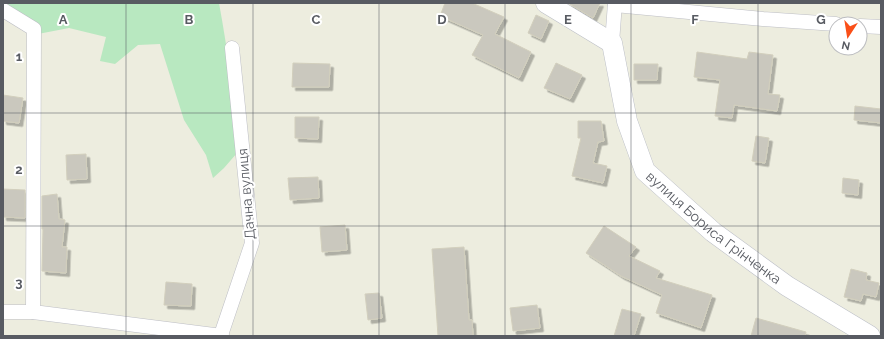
<svg xmlns="http://www.w3.org/2000/svg" width="884" height="339" viewBox="0 0 884 339" font-family="Raleway,sans-serif">
<style>
.green{fill:#b8e8c0}
.building{fill:#cac8be;stroke:#d2cfbd;filter:url(#shadow)}
.lines{fill:none;stroke-linecap:round;stroke-linejoin:round}
.street-casing{stroke:#bdbec5;stroke-width:15}
.secondary-casing{stroke:#bcbfc7;stroke-width:21}
.street{stroke:#fff;stroke-width:14}
.secondary{stroke:#fff;stroke-width:20}
.grid{fill:none;stroke:#585b62;stroke-width:1;stroke-opacity:0.55}
.labels{text-anchor:middle;dominant-baseline:central;stroke-width:4;stroke-linejoin:round;paint-order:stroke}
.street-label{font-size:14px;fill:#585b62;stroke:#fff}
.grid-label{font-size:13px;text-anchor:middle;font-weight:bold;fill:#585b62;stroke:#fff;stroke-width:4;stroke-linejoin:round;paint-order:stroke}
</style>
<defs>
<filter id="shadow"><feDropShadow dx="3.5" dy="3.5" stdDeviation="0" flood-color="#0004"/></filter>
</defs>
<rect width="100%" height="100%" fill="#ededdf"/>
<path class="green" d="M3 3H219C228 52 235 103 237 153L224 168 213 178 206 155 184 120 160 44 138 45 115 64 100 61 106 37 69 28 38 34 3 13Z"/>
<g class="building">
<path d="M445 3H472L504 17 495 34 531 52 519 78 472 55 483 35 440 16Z"/>
<path d="M568 3H600L593 18Z"/>
<path d="M536 15 549 21 541 39 528 33Z"/>
<path d="M697 52 747 59 749 52 773 55 768 94 780 95 777 111 734 105 732 118 715 116 720 80 694 77Z"/>
<path d="M293 63 330 64 329 87H292Z"/>
<path d="M556 63 582 75 570 99 544 88Z"/>
<path d="M634 64H658L657 80H634Z"/>
<path d="M3 95 23 98 19 123 3 121Z"/>
<path d="M855 106 881 109V123L854 120Z"/>
<path d="M295 117H319L318 139 295 138Z"/>
<path d="M578 121H601L604 141 598 142 593 163 607 166 603 183 572 176 581 138H578Z"/>
<path d="M756 136 769 138 765 163 752 161Z"/>
<path d="M86 154 87 179 67 180 66 155Z"/>
<path d="M318 177 319 198 290 200 288 178Z"/>
<path d="M843 178 859 180 858 195 842 193Z"/>
<path d="M3 189 25 190V218L3 217Z"/>
<path d="M57 194 59 219 65 220 62 247H67L66 273 42 271 43 229H42V196Z"/>
<path d="M345 225 347 250 322 252 320 227Z"/>
<path d="M604 226 636 247 629 256 660 271 656 278 712 295 701 328 656 313 662 295 621 276 586 253Z"/>
<path d="M464 247 469 320H472L473 336H438L432 249Z"/>
<path d="M851 269 867 273 866 280 879 283 876 297 863 294 861 301 844 297Z"/>
<path d="M166 282 192 284 191 306 164 305Z"/>
<path d="M379 293 382 318 368 320 365 294Z"/>
<path d="M537 305 540 328 513 331 510 308Z"/>
<path d="M622 309 641 314 634 336H614Z"/>
<path d="M756 318 806 332 805 336H751Z"/>
</g>
<g class="lines">
<defs>
<g id="street">
<path d="M615 5 763 19 836 24"/>
<path d="M3 10 34 29 33 312"/>
<path d="M860 26 881 27"/>
<path d="M612 43 615 3"/>
<path d="M3 312H33L222 336"/>
<path d="M221 335 252 243 232 48"/>
</g>
<g id="secondary">
<path id="s1" d="M546 3 612 43 627 121 645 171 713 232 787 286 870 336"/>
</g>
</defs>
<use href="#street" class="street-casing"/>
<use href="#secondary" class="secondary-casing"/>
<use href="#street" class="street"/>
<use href="#secondary" class="secondary"/>
</g>
<path class="grid" d="M126 3V336M253 3V336M379 3V336M505 3V336M631 3V336M758 3V336M3 113H881M3 226H881"/>
<g class="labels">
<g class="street-label">
<text transform="translate(246 194) rotate(-95)">Дачна вулиця</text>
<text stroke="none"><textPath href="#s1" startOffset="299">вулиця Бориса Грінченка</textPath></text>
</g>
</g>
<g class="grid-label">
<text x="63" y="24">A</text>
<text x="189" y="24">B</text>
<text x="316" y="24">C</text>
<text x="442" y="24">D</text>
<text x="568" y="24">E</text>
<text x="695" y="24">F</text>
<text x="821" y="24">G</text>
<text x="19" y="61">1</text>
<text x="19" y="174">2</text>
<text x="19" y="287">3</text>
</g>
<rect width="884" height="339" fill="none" stroke="#585b62" stroke-width="8"/>
<g transform="translate(848 36) rotate(192)"><circle r="19" fill="#ffffff" stroke="#bcbdc0"/>
<path d="M0-3L7 15L0 10L-7 15Z" fill="#fa4f18"/>
<text y="-6" font-size="11" font-weight="bold" text-anchor="middle" fill="#585b62">N</text>
</g>
</svg>
